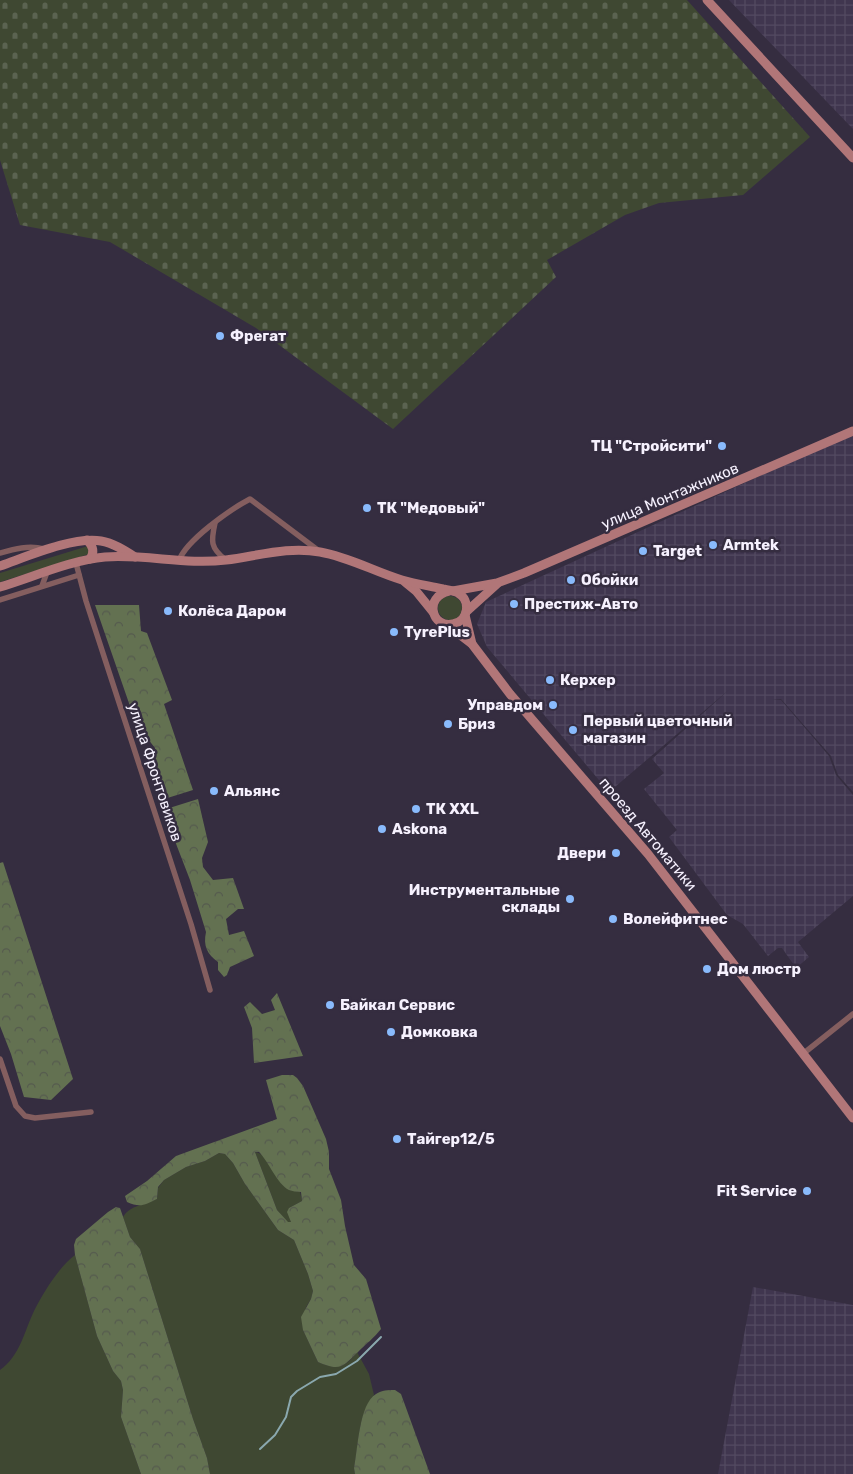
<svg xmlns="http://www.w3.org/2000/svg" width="853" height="1474" viewBox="0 0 853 1474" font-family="Rubik,sans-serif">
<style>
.industrial{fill:url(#industrial-grid)}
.green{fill:#3f4832}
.forest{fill:url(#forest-crowns);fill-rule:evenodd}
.cemetery{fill:url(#cemetery-stones)}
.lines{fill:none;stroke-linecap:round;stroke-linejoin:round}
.stream{stroke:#8aa8ae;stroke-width:2}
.street{stroke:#845e5f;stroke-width:5.5}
.secondary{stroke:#b17678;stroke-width:9}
.poi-dot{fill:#89bafc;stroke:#352d40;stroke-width:2}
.labels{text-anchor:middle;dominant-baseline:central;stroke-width:5;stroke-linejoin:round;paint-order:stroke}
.poi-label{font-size:15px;font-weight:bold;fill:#f6f1fe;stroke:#352d40;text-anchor:start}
.street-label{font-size:15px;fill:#f6f1fe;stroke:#352d40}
</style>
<defs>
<pattern id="industrial-grid" width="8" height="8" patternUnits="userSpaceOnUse" patternTransform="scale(1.25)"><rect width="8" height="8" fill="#40364f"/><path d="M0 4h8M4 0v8" fill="none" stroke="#534a61"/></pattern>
<pattern id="forest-crowns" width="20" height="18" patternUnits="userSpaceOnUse" patternTransform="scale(1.25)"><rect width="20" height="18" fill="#637151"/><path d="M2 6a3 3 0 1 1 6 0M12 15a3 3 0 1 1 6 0" fill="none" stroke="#555a4e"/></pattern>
<pattern id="cemetery-stones" width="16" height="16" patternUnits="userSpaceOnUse" patternTransform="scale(1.25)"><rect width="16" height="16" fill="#3f4832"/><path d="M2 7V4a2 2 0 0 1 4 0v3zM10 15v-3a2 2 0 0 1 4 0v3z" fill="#5b6351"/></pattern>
</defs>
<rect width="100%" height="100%" fill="#352d40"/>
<g class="industrial">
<path d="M729 0H853V129Z"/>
<path d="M853 433V792L838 775 831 756 781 699H772L781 700 829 756 836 775 853 795V896L798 942 809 957 796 968 782 948H778L768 956 743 924 727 915 669 837 677 830 644 789 664 773 652 759 731 688 609 792 487 647 477 624 486 602Z"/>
<path d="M753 1287 853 1305V1474H718Z"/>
</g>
<g class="green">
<path d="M88 546 89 554 0 582V573Z"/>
<circle cx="450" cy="608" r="12"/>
<path d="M255 1152C268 1153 276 1179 285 1187 290 1191 295 1191 300 1192L302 1201 289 1208 291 1222 288 1223 277 1210Z"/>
<path d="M219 1153 225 1154 233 1163 245 1184 278 1230 294 1240 308 1274 313 1291 311 1299 306 1307 303 1330 318 1362C337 1370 345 1368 357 1352L369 1374 374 1395C358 1414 359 1444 354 1468L355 1474H210L207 1458 193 1419 140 1249 130 1237 123 1217C130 1205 145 1205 157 1199L158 1188 164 1180 186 1167 205 1161Z"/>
<path d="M75 1255 97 1336 113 1371 121 1381 123 1390 121 1417 141 1474H0V1370C20 1356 24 1332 34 1311 43 1293 59 1267 75 1255Z"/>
</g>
<g class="forest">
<path d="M95 605H139L141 631 147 633 172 700 164 704 193 790 161 800 150 768 155 767V748L144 734 140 735Z"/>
<path d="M198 799 208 842 202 858 203 867 213 880 233 878 244 909H238L226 919 229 935 244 931 254 956 230 967 227 975 224 977 218 970V962C207 954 203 946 206 932L190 880 163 810Z"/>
<path d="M3 862 73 1079 51 1100 24 1097 11 1054 0 1026V863Z"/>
<path d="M277 993 303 1056 254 1063 252 1028 244 1007 250 1002 262 1014 275 1010 271 1000Z"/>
<path d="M282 1075H293L297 1078 303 1086 326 1139 329 1152V1169L341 1200 345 1226 354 1265 366 1279 381 1329C374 1338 366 1344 358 1352 343 1366 341 1372 318 1362L303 1330 301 1317 311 1299 313 1291 308 1274 294 1240 278 1230 245 1184 233 1163 225 1154 219 1153 205 1161 186 1167 164 1180 158 1187 157 1199C145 1205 140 1208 127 1202L125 1196 147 1181 176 1156 277 1119 266 1080ZM255 1152H259C269 1162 277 1184 289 1190 292 1191 297 1192 301 1192L302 1201 289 1208 287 1212 291 1222H288L277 1210Z"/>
<path d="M116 1207 120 1208 130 1237 140 1249 193 1419 207 1458 210 1474H141L121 1417 123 1390 121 1381 113 1371 97 1336 75 1255 74 1245 76 1239 108 1212Z"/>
<path d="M395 1390 401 1394 430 1474H355L354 1468C358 1449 359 1404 376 1394 382 1390 388 1390 395 1390Z"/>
</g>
<path class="cemetery" d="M0 0H687L810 137 743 195 659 203 625 215 547 260 556 277 393 429 256 328 110 242 20 225 0 160Z"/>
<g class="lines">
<path class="stream" d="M260 1449 275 1435 286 1417 291 1397 297 1391 320 1377 336 1374 357 1361 381 1337"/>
<g class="street">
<path d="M215 523C211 541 210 548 226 560"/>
<path d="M0 553C14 549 29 545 44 549"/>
<path d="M179 561C185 541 231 509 250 499L319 551"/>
<path d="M76 563 86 601 191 924 210 990"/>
<path d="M42 586 47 572"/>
<path d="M0 600 79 575"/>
<path d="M804 1053 853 1014"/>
<path d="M0 1059 16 1106 25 1116 35 1118 91 1112"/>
</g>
<g class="secondary">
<path d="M707 0 853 158"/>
<path d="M87 540C93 546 95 552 90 559"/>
<path d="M0 566C26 557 74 536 101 541 113 543 124 550 135 557"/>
<path d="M405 582 416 591 433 612"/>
<path d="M0 587C33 577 71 560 105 557 146 554 186 565 226 560 258 556 288 546 320 552 349 557 375 572 402 580 416 584 430 586 443 589 448 590 453 590 458 593 471 600 469 621 453 624 432 629 423 597 449 591"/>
<path d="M453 591 497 583 524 573 853 431"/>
<path d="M466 612 497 584"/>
<path d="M465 615 472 644"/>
<path d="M447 625 472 644 510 694 648 854 853 1118"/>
</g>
</g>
<g class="poi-dot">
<circle cx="220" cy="336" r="5"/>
<circle cx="722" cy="446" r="5"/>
<circle cx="367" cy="508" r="5"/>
<circle cx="713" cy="545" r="5"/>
<circle cx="643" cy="551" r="5"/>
<circle cx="571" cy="580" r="5"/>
<circle cx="514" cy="604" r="5"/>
<circle cx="168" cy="611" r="5"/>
<circle cx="394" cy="632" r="5"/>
<circle cx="550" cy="680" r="5"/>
<circle cx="553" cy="705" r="5"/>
<circle cx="448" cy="724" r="5"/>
<circle cx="573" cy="730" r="5"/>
<circle cx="214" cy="791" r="5"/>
<circle cx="416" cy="809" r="5"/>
<circle cx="382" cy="829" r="5"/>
<circle cx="616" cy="853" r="5"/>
<circle cx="570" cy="899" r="5"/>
<circle cx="613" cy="919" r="5"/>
<circle cx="707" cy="969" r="5"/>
<circle cx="330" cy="1005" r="5"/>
<circle cx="391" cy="1032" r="5"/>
<circle cx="397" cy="1139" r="5"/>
<circle cx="807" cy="1191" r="5"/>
</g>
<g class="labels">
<g class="poi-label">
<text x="230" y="336">Фрегат</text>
<text x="712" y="446" text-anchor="end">ТЦ "Стройсити"</text>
<text x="377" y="508">ТК "Медовый"</text>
<text x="723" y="545">Armtek</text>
<text x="653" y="551">Target</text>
<text x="581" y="580">Обойки</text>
<text x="524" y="604">Престиж-Авто</text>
<text x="178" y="611">Колёса Даром</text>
<text x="404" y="632">TyrePlus</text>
<text x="560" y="680">Керхер</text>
<text x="543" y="705" text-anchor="end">Управдом</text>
<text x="583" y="721">Первый цветочный<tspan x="583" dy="17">магазин</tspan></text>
<text x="458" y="724">Бриз</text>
<text x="224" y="791">Альянс</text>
<text x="426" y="809">ТК XXL</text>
<text x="392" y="829">Askona</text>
<text x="606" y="853" text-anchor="end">Двери</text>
<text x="560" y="890" text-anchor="end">Инструментальные<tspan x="560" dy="17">склады</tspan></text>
<text x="623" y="919">Волейфитнес</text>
<text x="717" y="969">Дом люстр</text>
<text x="340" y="1005">Байкал Сервис</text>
<text x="401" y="1032">Домковка</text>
<text x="407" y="1139">Тайгер12/5</text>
<text x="797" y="1191" text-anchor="end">Fit Service</text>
</g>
<g class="street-label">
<text transform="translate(670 496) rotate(-23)">улица Монтажников</text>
<text transform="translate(155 772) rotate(72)">улица Фронтовиков</text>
<text transform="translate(648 834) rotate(50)">проезд Автоматики</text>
</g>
</g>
</svg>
